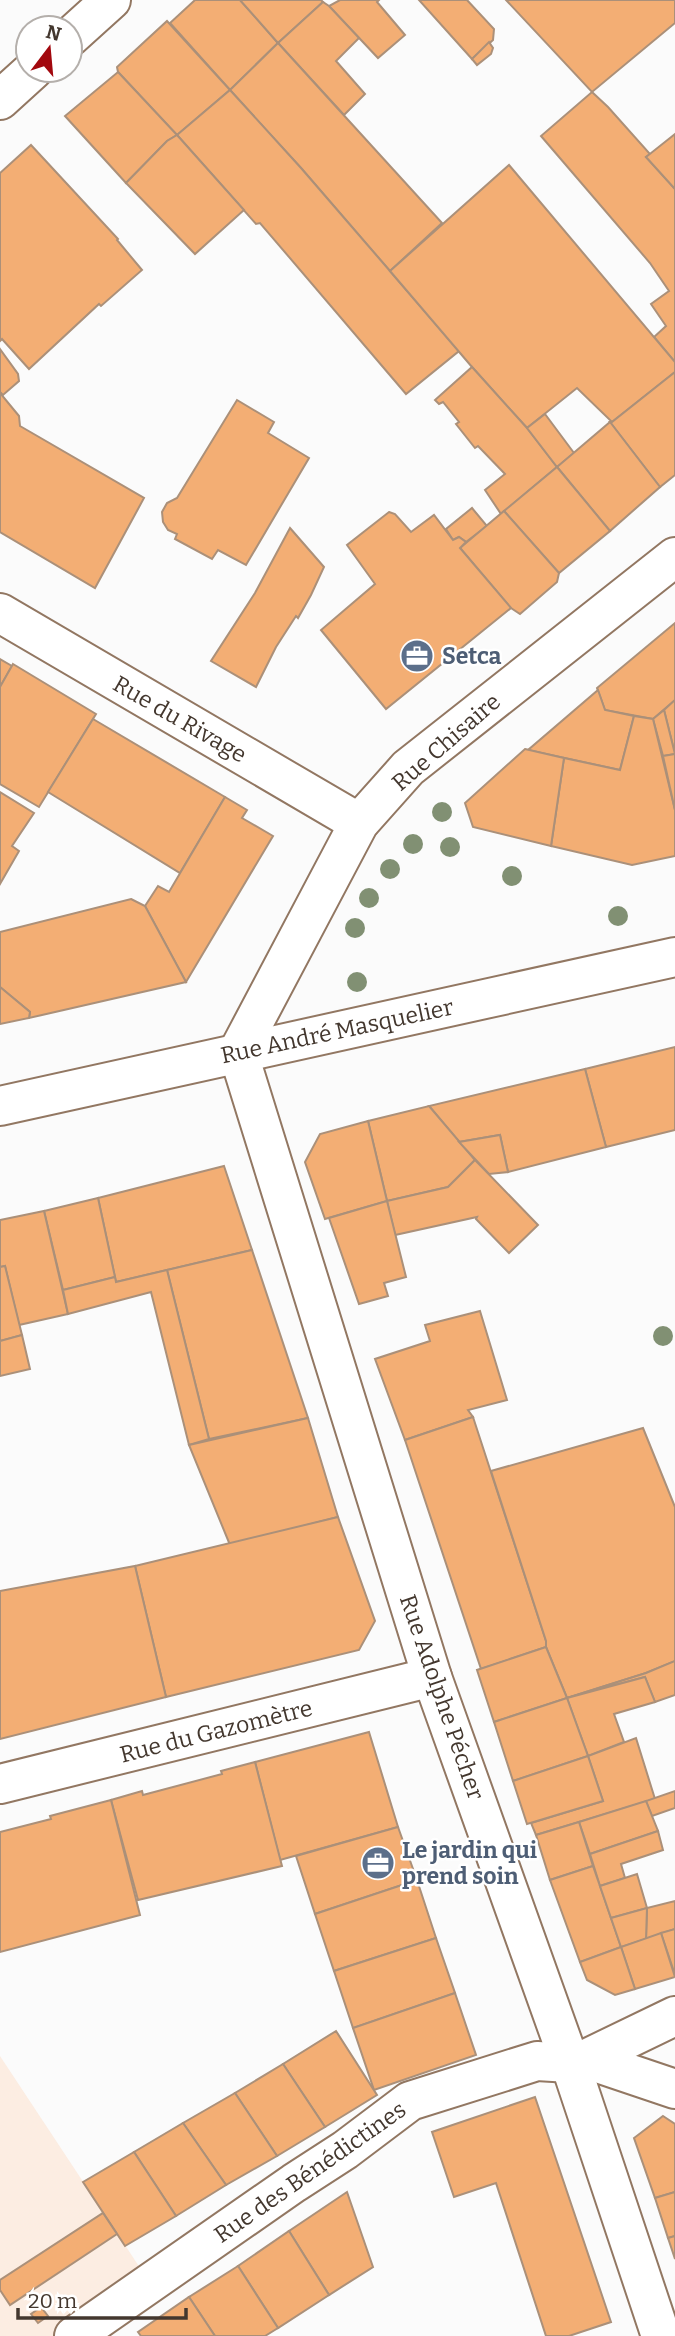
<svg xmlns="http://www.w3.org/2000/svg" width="675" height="2336" viewBox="0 0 675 2336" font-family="Bitter,serif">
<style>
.built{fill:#fcede2}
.building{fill:#f3ae74;stroke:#ab9079;stroke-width:2}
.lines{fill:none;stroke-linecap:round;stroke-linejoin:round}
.minor-casing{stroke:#927762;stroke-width:42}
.secondary-casing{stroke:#927762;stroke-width:42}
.minor{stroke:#fff;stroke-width:38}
.secondary{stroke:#fff;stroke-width:38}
.tree{fill:#819073}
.labels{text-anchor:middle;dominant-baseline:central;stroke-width:5;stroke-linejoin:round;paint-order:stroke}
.service-label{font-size:23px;font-weight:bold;fill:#4e5e75;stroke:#fff;text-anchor:start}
.street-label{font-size:23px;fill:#43372e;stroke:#fff}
</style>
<rect width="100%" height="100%" fill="#fbfbfb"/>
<path class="built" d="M0 2056 150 2283 74 2336H0Z"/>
<g class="building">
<path d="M195 0H240L278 43 230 90 170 23Z"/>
<path d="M240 0H321L323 2 278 43Z"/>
<path d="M340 0H379L377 2 405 35 378 58 329 6Z"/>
<path d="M419 0H467L494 29 493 40 472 59Z"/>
<path d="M506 0H675V23L592 92Z"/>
<path d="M323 2 329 6 359 38 336 61 365 94 344 115 278 43Z"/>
<path d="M167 21 230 90 177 135 118 72 117 67Z"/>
<path d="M489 42 493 48 491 54 477 65 472 59Z"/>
<path d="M278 43 442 223 390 271 301 168 230 90Z"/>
<path d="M118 72 177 135 167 141 126 183 65 116Z"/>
<path d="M230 90 301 168 459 351 406 394 260 223 256 224 177 135Z"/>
<path d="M592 92 608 107 650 154 646 157 675 189V362L654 337 666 326 651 304 669 291 650 263 541 136Z"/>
<path d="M675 134V189L646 157Z"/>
<path d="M177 135 244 210 195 254 126 183 167 141Z"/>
<path d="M31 145 118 239 117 240 142 270 101 306 99 304 29 369 2 339 0 341V173Z"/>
<path d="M509 165 675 362V372L612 422 577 388 527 428 472 367 390 271Z"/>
<path d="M0 349 18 374 19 381 3 395 0 392Z"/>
<path d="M472 367 527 428 557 467 501 514 485 490 505 474 478 446 475 448 456 424 459 422 443 402 439 404 435 400Z"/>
<path d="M675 372V475L660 487 610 422H612Z"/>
<path d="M0 393 19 416 20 426 144 498 95 588 0 532Z"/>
<path d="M237 400 274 422 268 433 309 458 246 565 218 550 212 559 175 539 177 534 168 530 163 522 162 512 167 503 177 498Z"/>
<path d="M545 414 574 453 557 467 527 428Z"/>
<path d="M610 422 660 487 610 531 557 467Z"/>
<path d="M557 467 610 531 559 573 504 511Z"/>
<path d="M472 508 487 526 466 542 459 537 453 540 446 529Z"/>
<path d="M504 511 559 573 557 582 520 614 511 608 460 548Z"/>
<path d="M389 512 395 514 411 532 434 515 453 540 459 537 466 542 460 548 511 608 386 709 321 630 375 584 347 545Z"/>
<path d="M290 528 324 567 311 595 298 618 296 616 276 647 256 687 211 661 255 593Z"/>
<path d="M675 623V700L653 719 605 710 597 688Z"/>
<path d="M0 659 12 666 0 687Z"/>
<path d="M13 664 96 714 39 807 0 784V687Z"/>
<path d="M598 690 605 710 634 716 620 770 528 750Z"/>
<path d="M675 700V754L664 710Z"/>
<path d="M664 710 675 754 663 756 653 719Z"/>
<path d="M634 716 653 719 675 810V856L632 865 551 846 564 758 620 770Z"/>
<path d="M93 719 225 797 180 873 48 792Z"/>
<path d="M525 749 564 758 551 846 473 827 465 803Z"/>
<path d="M675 754V810L663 756Z"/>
<path d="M0 792 34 813 12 846 19 851 0 884Z"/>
<path d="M225 797 247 810 242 818 273 836 186 982 145 906 158 886 169 892Z"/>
<path d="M131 899 145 906 186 982 29 1018 30 1012 0 987V932Z"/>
<path d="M0 987 30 1012 29 1018 0 1024Z"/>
<path d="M675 1047V1130L606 1147 585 1069Z"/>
<path d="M585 1069 606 1147 508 1172 500 1135 459 1142 429 1106Z"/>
<path d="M429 1106 475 1160 448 1187 387 1201 368 1121Z"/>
<path d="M368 1121 387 1201 325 1219 305 1162 320 1134Z"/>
<path d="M500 1135 508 1172 489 1174 459 1142Z"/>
<path d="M475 1160 538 1225 509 1253 476 1219 477 1217 395 1235 387 1201 448 1187Z"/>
<path d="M224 1166 252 1250 116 1282 98 1198Z"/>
<path d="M98 1198 115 1277 63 1290 44 1211Z"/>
<path d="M387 1201 406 1277 384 1283 388 1296 359 1304 329 1218Z"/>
<path d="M44 1211 68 1314 19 1325 5 1266 0 1267V1220Z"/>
<path d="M252 1250 308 1418 209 1439 167 1270Z"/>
<path d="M5 1266 22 1335 0 1341V1267Z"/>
<path d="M167 1270 209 1439 189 1445 151 1292 68 1314 63 1290 115 1277 116 1282Z"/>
<path d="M480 1311 507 1400 468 1410 473 1417 405 1440 375 1359 430 1341 425 1325Z"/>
<path d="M22 1335 30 1369 0 1376V1341Z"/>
<path d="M473 1417 546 1641V1647L481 1669 405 1440Z"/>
<path d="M308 1418 338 1517 230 1545 189 1445Z"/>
<path d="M643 1428 675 1507V1661L646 1673 567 1698 546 1647V1641L491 1471Z"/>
<path d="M338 1517 375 1621 359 1650 166 1697 135 1566Z"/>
<path d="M135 1566 166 1697 0 1739V1591Z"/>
<path d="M546 1647 567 1698 494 1722 477 1670Z"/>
<path d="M675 1661V1695L655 1702 645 1677 567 1698 646 1673Z"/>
<path d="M645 1677 655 1702 614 1714 624 1742 588 1756 567 1698Z"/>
<path d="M567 1698 588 1756 513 1781 494 1722Z"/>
<path d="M369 1732 398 1827 280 1860 255 1762Z"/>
<path d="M636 1738 655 1799 536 1835 531 1823 603 1801 588 1756Z"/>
<path d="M588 1756 603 1801 527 1824 513 1781Z"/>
<path d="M255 1762 282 1866 138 1900 111 1800 142 1791 143 1795 222 1774 221 1771Z"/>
<path d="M675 1791V1808L652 1816 646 1801Z"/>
<path d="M111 1800 140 1915 0 1952V1832L51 1819 50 1816Z"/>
<path d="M646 1801 658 1831 590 1854 579 1822Z"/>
<path d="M579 1822 593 1866 550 1880 536 1835Z"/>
<path d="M398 1827 417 1880 315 1914 296 1856Z"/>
<path d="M658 1831 663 1850 621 1864 625 1878 600 1886 590 1854Z"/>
<path d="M593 1866 621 1947 580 1962 550 1880Z"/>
<path d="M637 1874 647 1908 611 1918 600 1886Z"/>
<path d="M417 1880 436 1938 334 1971 315 1914Z"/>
<path d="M675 1901V1929L646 1939 647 1908Z"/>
<path d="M647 1908 646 1939 621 1947 611 1918Z"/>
<path d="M675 1929V1975L661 1933Z"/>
<path d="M661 1933 675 1977 635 1989 621 1947Z"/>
<path d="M436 1938 455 1993 353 2028 334 1971Z"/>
<path d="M621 1947 635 1989 615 1995 587 1980 580 1962Z"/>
<path d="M455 1993 476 2055 374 2090 353 2028Z"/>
<path d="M336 2031 377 2095 325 2127 283 2064Z"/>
<path d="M283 2064 325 2127 277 2156 235 2093Z"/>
<path d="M235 2093 277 2156 226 2185 183 2123Z"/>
<path d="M535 2097 611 2322 569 2336H546L496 2183 454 2197 432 2132Z"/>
<path d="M663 2116 675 2124V2192L655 2198 634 2138Z"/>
<path d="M183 2123 226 2185 176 2216 134 2152Z"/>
<path d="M134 2152 176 2216 125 2246 83 2182Z"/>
<path d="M347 2192 373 2267 329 2295 289 2231Z"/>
<path d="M675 2192V2236L668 2238 655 2198Z"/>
<path d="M103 2213 117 2234 10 2305 0 2290V2280Z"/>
<path d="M289 2231 329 2295 278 2328 238 2266Z"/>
<path d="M675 2236V2259L668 2238Z"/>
<path d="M238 2266 278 2328 265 2336H215L189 2297Z"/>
<path d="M189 2297 215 2336H141L138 2332Z"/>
<path d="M41 2307 48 2316 38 2323 31 2314Z"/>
</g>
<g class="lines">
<defs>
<g id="minor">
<path d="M0 613 359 823"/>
<path d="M238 1052 432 1677 570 2063 661 2336"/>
<path d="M238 1052 359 823 408 768 675 557"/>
<path d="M0 1106 675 957"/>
<path d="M0 1784 432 1677"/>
<path d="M586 2059 675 2089"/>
<path d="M74 2336 294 2183 345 2150 410 2101 537 2061 570 2063 586 2059 675 2016"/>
</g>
<g id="secondary">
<path d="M70 37 111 0"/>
<path d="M0 100 33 70"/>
</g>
</defs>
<use href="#minor" class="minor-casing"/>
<use href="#secondary" class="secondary-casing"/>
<use href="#minor" class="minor"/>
<use href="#secondary" class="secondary"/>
</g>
<g class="tree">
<circle cx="442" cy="812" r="10"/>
<circle cx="413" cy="844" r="10"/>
<circle cx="450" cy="847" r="10"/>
<circle cx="390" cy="869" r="10"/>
<circle cx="512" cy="876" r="10"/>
<circle cx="369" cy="898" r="10"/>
<circle cx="618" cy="916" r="10"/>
<circle cx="355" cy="928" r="10"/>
<circle cx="357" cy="982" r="10"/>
<circle cx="663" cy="1336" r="10"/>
</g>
<defs>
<symbol id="office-disc" viewBox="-11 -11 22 22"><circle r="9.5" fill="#5c6f8a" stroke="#fff"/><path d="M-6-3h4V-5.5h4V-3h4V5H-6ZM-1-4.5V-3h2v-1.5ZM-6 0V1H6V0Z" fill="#fff"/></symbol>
</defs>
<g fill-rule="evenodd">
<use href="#office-disc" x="398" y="637" width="38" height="38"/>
<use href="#office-disc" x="359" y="1844" width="38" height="38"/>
</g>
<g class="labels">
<g class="service-label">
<text x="442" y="656">Setca</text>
<text x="402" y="1850">Le jardin qui<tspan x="402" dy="26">prend soin</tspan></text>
</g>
<g class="street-label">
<text transform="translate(180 719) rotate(30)">Rue du Rivage</text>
<text transform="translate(446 742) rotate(-41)">Rue Chisaire</text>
<text transform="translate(337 1031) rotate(-12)">Rue André Masquelier</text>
<text transform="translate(442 1697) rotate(71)">Rue Adolphe Pécher</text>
<text transform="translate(216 1731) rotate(-14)">Rue du Gazomètre</text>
<text transform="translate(310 2172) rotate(-35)">Rue des Bénédictines</text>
</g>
</g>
<g transform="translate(49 49) rotate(16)"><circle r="33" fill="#ffffff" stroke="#b4afab" stroke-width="2"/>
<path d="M0-5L12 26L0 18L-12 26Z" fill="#a2080e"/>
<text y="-10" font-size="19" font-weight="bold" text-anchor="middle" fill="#43372e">N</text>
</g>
<path d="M18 2308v10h168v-10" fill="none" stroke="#43372e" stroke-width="3.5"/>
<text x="28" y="2308" font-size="21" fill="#43372e" stroke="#ffffff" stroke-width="5" paint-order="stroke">20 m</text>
</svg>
